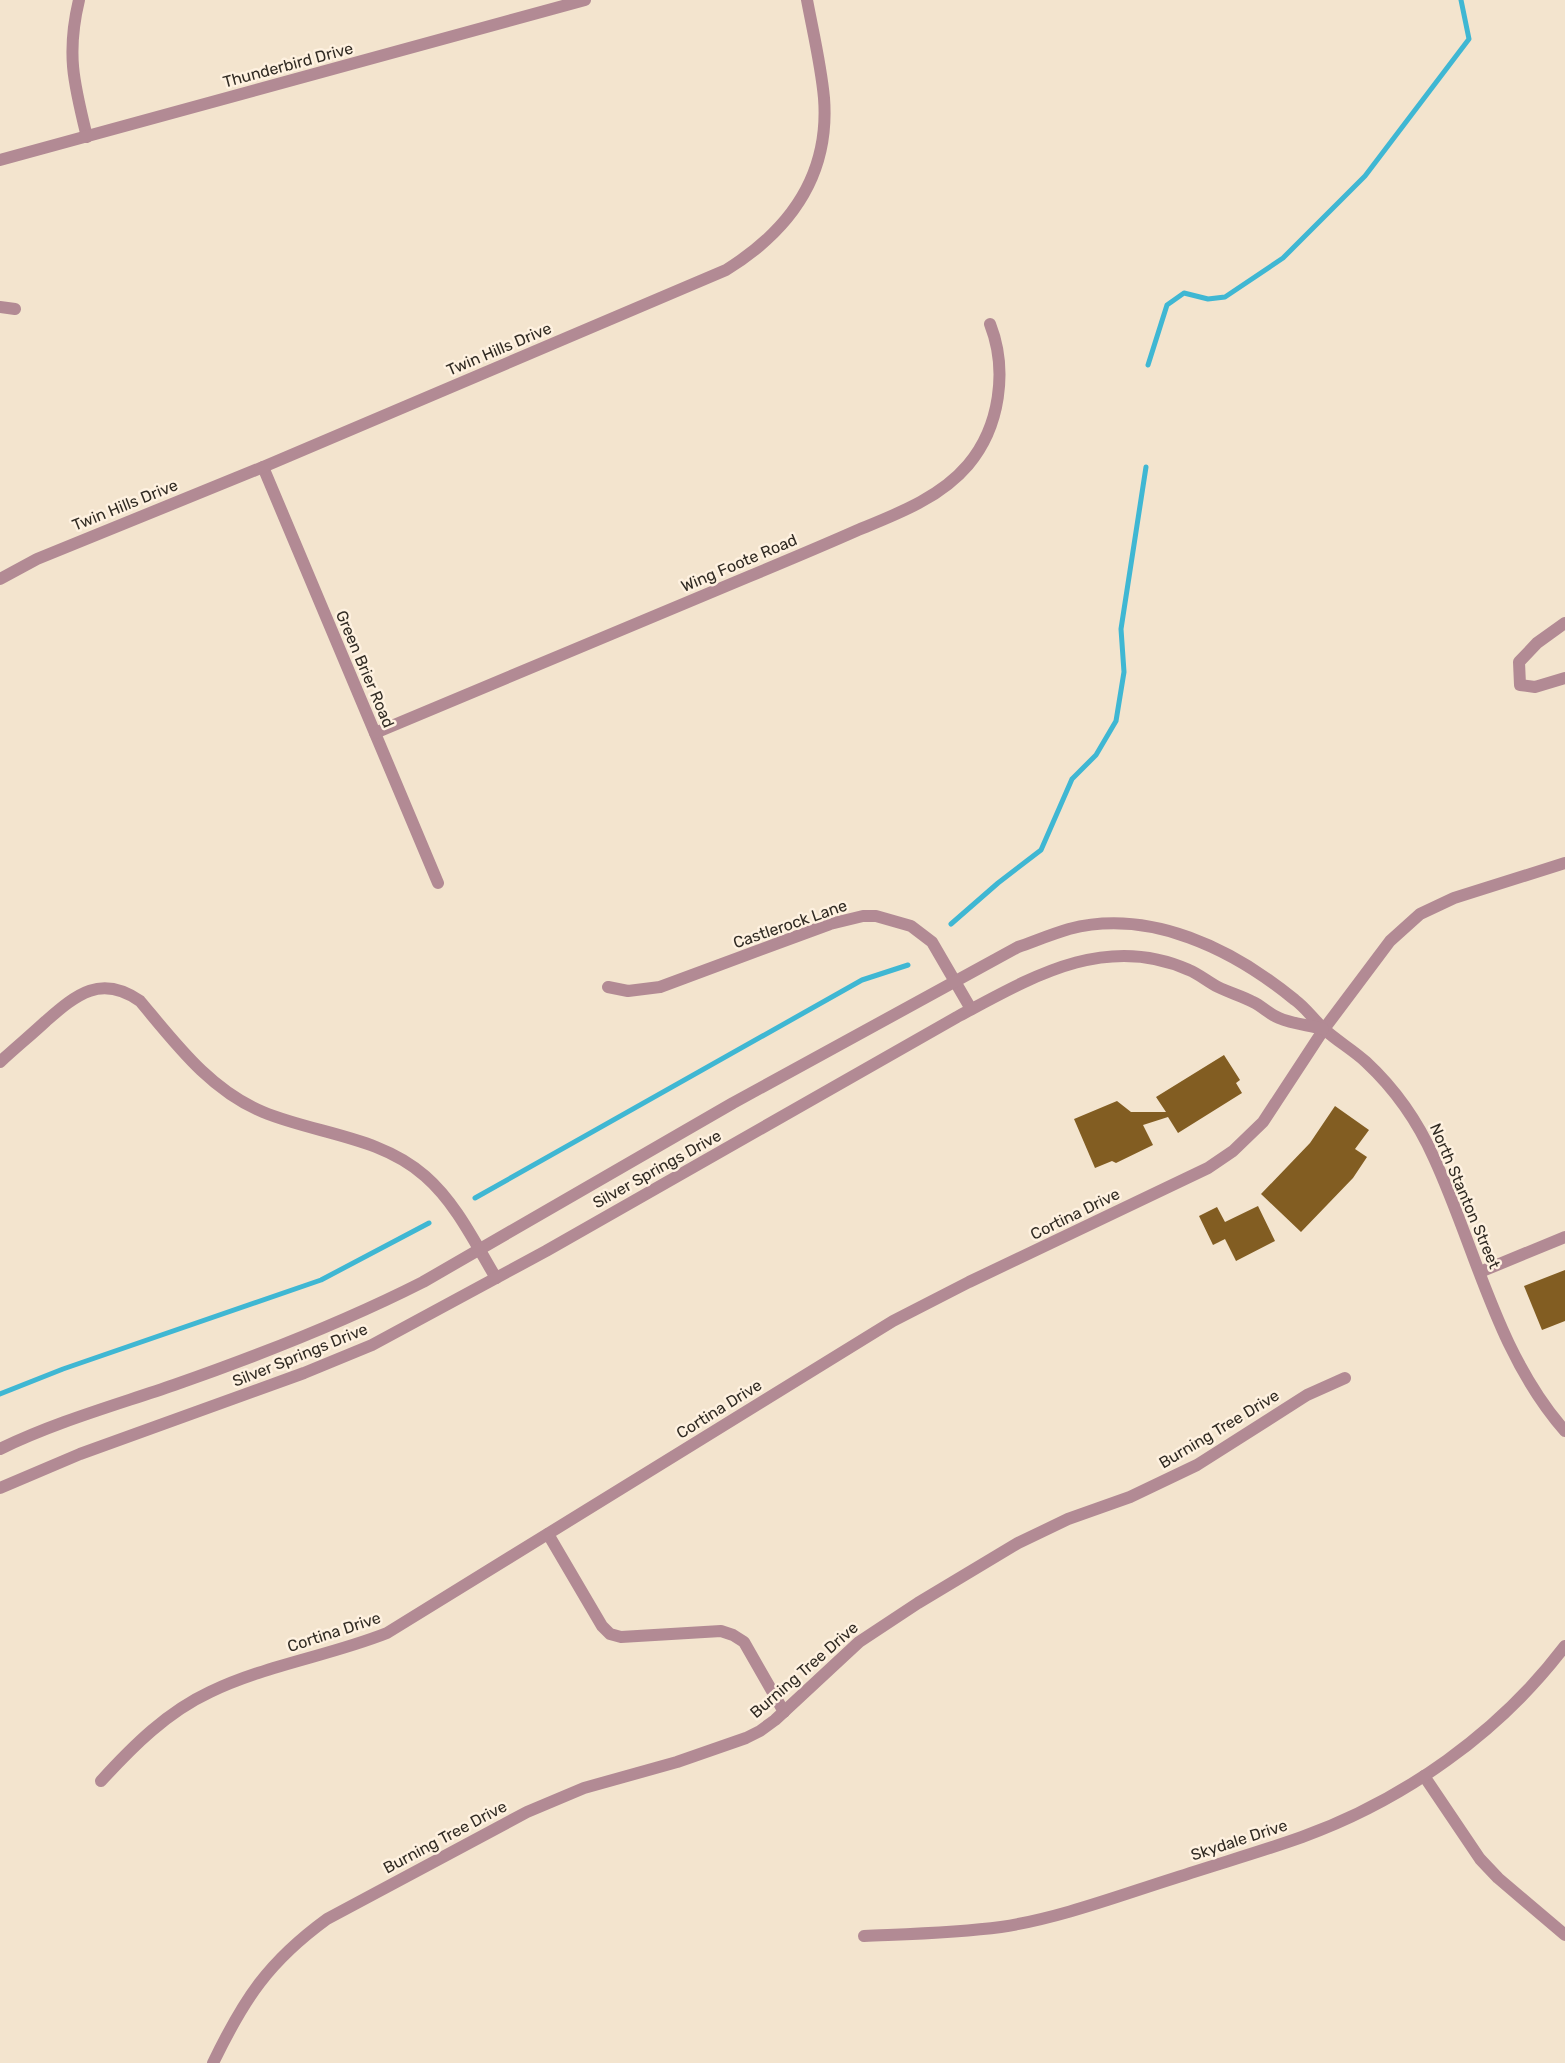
<svg xmlns="http://www.w3.org/2000/svg" width="1565" height="2063" viewBox="0 0 1565 2063" font-family="Rubik,sans-serif">
<style>
.lines{fill:none;stroke-linecap:round;stroke-linejoin:round}
.stream{stroke:#3fb7d3;stroke-width:5}
.building{fill:#825d22}
.minor{stroke:#b28a94;stroke-width:12}
.tertiary{stroke:#b28a94;stroke-width:12}
.labels{text-anchor:middle;dominant-baseline:central;stroke-width:5;stroke-linejoin:round;paint-order:stroke}
.street-label{font-size:16px;fill:#312b23;stroke:#fef1e0}
</style>
<rect width="100%" height="100%" fill="#f3e4ce"/>
<g class="lines">
<g class="stream">
<path d="M1148 365 1167 305 1184 293 1208 299 1225 297 1283 258 1365 176 1469 39 1461 0"/>
<path d="M951 924 998 883 1041 850 1072 779 1096 755 1116 721 1124 672 1121 629 1146 467"/>
<path d="M475 1198 862 980 908 965"/>
<path d="M0 1394 63 1369 321 1280 429 1223"/>
</g>
</g>
<g class="building">
<path d="M1224 1055 1240 1080 1236 1083 1242 1093 1178 1133 1168 1117 1143 1125 1153 1145 1116 1163 1112 1161 1095 1168 1074 1119 1117 1101 1131 1112H1166L1156 1097Z"/>
<path d="M1335 1106 1369 1130 1355 1149 1367 1157 1353 1178 1301 1232 1261 1194 1310 1143Z"/>
<path d="M1258 1206 1275 1241 1236 1261 1225 1239 1213 1245 1199 1216 1217 1207 1225 1222Z"/>
<path d="M1565 1270V1321L1542 1330 1524 1286Z"/>
</g>
<g class="lines">
<g class="minor">
<path d="M79 0C66 54 74 84 87 137"/>
<path d="M0 307 15 309"/>
<path d="M263 467 438 883"/>
<path d="M0 579 37 559 263 467 726 270C789 231 830 176 824 98 821 65 813 32 807 0"/>
<path d="M1565 623 1537 643 1519 662 1520 685 1535 687 1565 678"/>
<path d="M375 733C500 681 625 628 750 576 786 561 822 546 858 530 897 514 940 498 968 465 1000 427 1008 370 990 324"/>
<path d="M608 987 628 991 660 987 830 924 863 916H876L911 926 932 942 971 1009"/>
<path d="M0 1062C15 1048 31 1035 46 1021 77 994 101 974 140 1001 176 1044 210 1090 263 1112 316 1134 380 1136 425 1176 456 1203 475 1243 496 1278"/>
<path d="M1480 1272 1565 1237"/>
<path d="M548 1534 602 1626 610 1634 621 1637 721 1631 733 1635 744 1642 784 1712"/>
<path d="M1424 1776 1480 1859 1498 1878 1565 1935"/>
<path d="M101 1781C133 1746 167 1712 210 1692 266 1665 329 1656 387 1633L893 1321 969 1282 1208 1168 1233 1151 1263 1122 1324 1029 1390 941 1420 914 1454 898 1565 863"/>
<path d="M864 1936C909 1934 956 1933 1001 1927 1060 1918 1118 1896 1175 1878 1217 1864 1260 1852 1302 1837 1404 1800 1499 1733 1565 1646"/>
<path d="M213 2063C244 1999 268 1962 327 1919L527 1812 584 1788 677 1762 746 1738 760 1731 775 1720 859 1642 918 1603 1018 1543 1068 1519 1130 1497 1197 1465 1307 1395 1345 1378"/>
</g>
<g class="tertiary">
<path d="M0 160 585 0"/>
<path d="M0 1449C55 1422 116 1405 174 1385 260 1355 342 1323 423 1282L733 1103 1018 947C1035 941 1052 934 1069 929 1150 908 1233 949 1295 1000 1306 1008 1314 1020 1324 1029 1337 1041 1353 1050 1366 1062 1395 1089 1418 1122 1434 1158 1476 1249 1497 1354 1565 1431"/>
<path d="M0 1488 80 1454 304 1373 372 1345 546 1251 957 1017C1030 978 1105 932 1189 970 1199 974 1208 982 1218 987 1230 993 1242 996 1253 1002 1262 1006 1270 1015 1279 1018 1293 1024 1309 1025 1323 1029"/>
</g>
</g>
<g class="labels">
<g class="street-label">
<text transform="translate(288 65) rotate(-15)">Thunderbird Drive</text>
<text transform="translate(499 349) rotate(-23)">Twin Hills Drive</text>
<text transform="translate(125 505) rotate(-22)">Twin Hills Drive</text>
<text transform="translate(739 563) rotate(-23)">Wing Foote Road</text>
<text transform="translate(365 669) rotate(67)">Green Brier Road</text>
<text transform="translate(790 924) rotate(-19)">Castlerock Lane</text>
<text transform="translate(657 1169) rotate(-29)">Silver Springs Drive</text>
<text transform="translate(1465 1196) rotate(67)">North Stanton Street</text>
<text transform="translate(1075 1214) rotate(-26)">Cortina Drive</text>
<text transform="translate(300 1355) rotate(-22)">Silver Springs Drive</text>
<text transform="translate(719 1409) rotate(-32)">Cortina Drive</text>
<text transform="translate(1219 1429) rotate(-31)">Burning Tree Drive</text>
<text transform="translate(334 1632) rotate(-18)">Cortina Drive</text>
<text transform="translate(804 1670) rotate(-41)">Burning Tree Drive</text>
<text transform="translate(445 1837) rotate(-28)">Burning Tree Drive</text>
<text transform="translate(1239 1840) rotate(-18)">Skydale Drive</text>
</g>
</g>
</svg>
